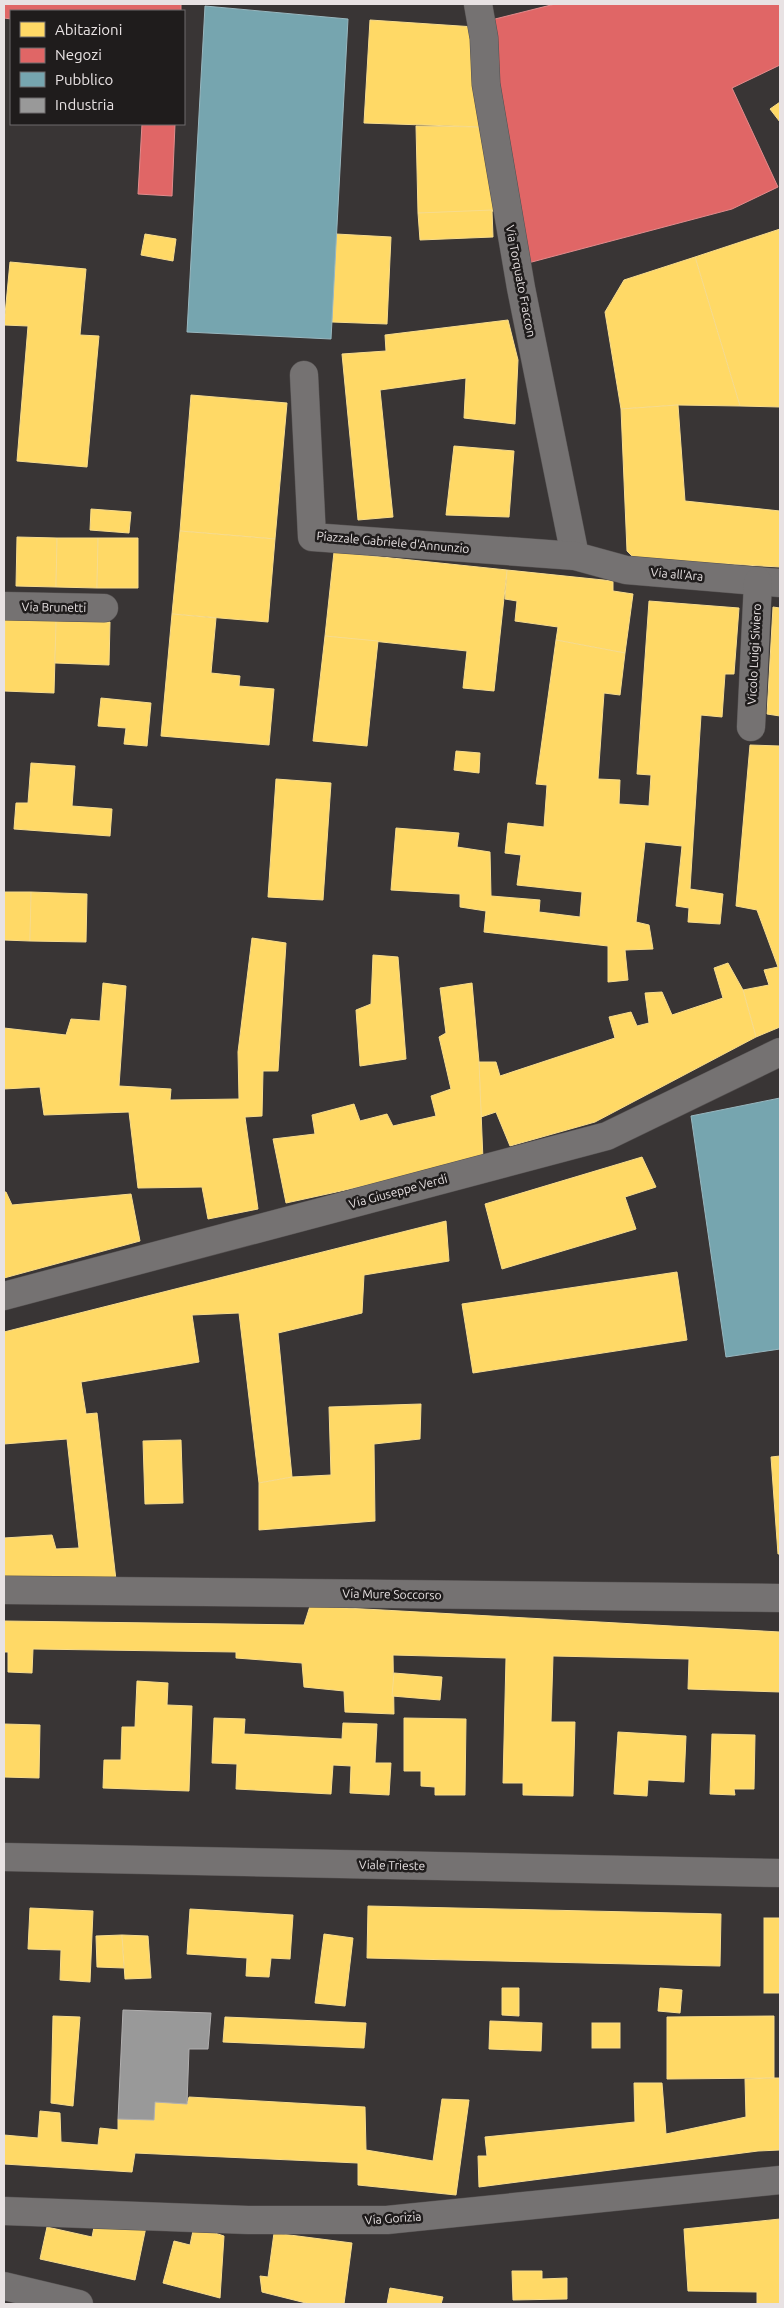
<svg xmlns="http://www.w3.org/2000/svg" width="784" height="2308" viewBox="0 0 784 2308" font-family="Ubuntu,sans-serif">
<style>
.homes{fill:#ffd966;stroke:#f8dc8c}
.shops{fill:#e06666;stroke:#e28b8c}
.public{fill:#76a5af;stroke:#98b7bf}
.industry{fill:#999;stroke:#b1afaf}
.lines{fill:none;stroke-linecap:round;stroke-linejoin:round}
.minor-casing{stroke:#555151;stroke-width:29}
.minor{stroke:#757272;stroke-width:28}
.labels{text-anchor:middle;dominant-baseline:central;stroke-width:5;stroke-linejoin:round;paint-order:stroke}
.street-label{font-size:12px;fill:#e8e2e3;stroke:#1f1c1c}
</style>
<rect width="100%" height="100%" fill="#393535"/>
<g class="homes">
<path d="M370 20 475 27 484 127 364 123Z"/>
<path d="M780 102V122L770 109Z"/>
<path d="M416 126 484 127 496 211 418 213Z"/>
<path d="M492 210 493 237 420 240 418 213Z"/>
<path d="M780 229V407L740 406 695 257Z"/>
<path d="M145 234 176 239 173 261 141 255Z"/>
<path d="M336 234 391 237 387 324 332 322Z"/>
<path d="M695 257 740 406 678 405 621 409 605 312 624 280Z"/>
<path d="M10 262 86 269 80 335 99 336 87 467 17 461 28 326 4 325Z"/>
<path d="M508 320 518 360 515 424 464 418 466 378 380 390 393 517 358 520 342 354 386 351 385 335Z"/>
<path d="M191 395 287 403 275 539 180 531Z"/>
<path d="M678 405 685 501 780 511V567L635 559 627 551 621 409Z"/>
<path d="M454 446 514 451 509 517 446 515Z"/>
<path d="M91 509 131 512 129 533 90 530Z"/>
<path d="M180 531 275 539 268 622 172 614Z"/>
<path d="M17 537 57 538 56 587 16 586Z"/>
<path d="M57 538H98L97 588 56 587Z"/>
<path d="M98 538H138V588H97Z"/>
<path d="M334 552 507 570 494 691 463 688 467 651 325 636Z"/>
<path d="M507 570 613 581V591L633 594 625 653 556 640 558 627 515 621 517 601 505 599Z"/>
<path d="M649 601 739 608 734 674H725L722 717 701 715 690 889 723 894 720 924 688 922 689 908 676 906 682 846 645 842 636 922 649 925 653 949 625 950 628 980 608 982V946L484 932 486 911 460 907V894L391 890 396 828 459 833 457 847 490 852 491 896 540 900 539 912 580 917 582 892 517 885 521 855 505 853 508 823 544 827 547 785 536 784 556 640 625 653 620 695 604 693 598 779 620 780 619 804 649 806 651 775 637 774Z"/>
<path d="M773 607 780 608V716L767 714Z"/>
<path d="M172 614 216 618 211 673 240 676 239 686 274 689 269 745 161 736Z"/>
<path d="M5 619 56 621 54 693 4 691Z"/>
<path d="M56 621 110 622 109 665 55 663Z"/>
<path d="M325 636 378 641 367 746 313 741Z"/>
<path d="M101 698 151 703 147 746 124 744 126 728 98 726Z"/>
<path d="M750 745 780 746V1027L756 1037 743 990 769 985 764 970 778 967 757 910 736 906Z"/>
<path d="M456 751 480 753 479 773 454 770Z"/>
<path d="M31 763 75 766 72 806 112 809 110 836 14 829 16 803H28Z"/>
<path d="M276 779 331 783 323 900 268 897Z"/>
<path d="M4 892H31L30 941 4 940Z"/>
<path d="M31 892 87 894 86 942 30 941Z"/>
<path d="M252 938 286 943 278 1071H263L262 1116 245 1117 258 1209 208 1219 202 1187 138 1188 129 1112 44 1115 40 1087 4 1089V1028L66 1035 71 1019 100 1021 103 983 126 986 119 1086 171 1089 170 1100 239 1099 238 1052Z"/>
<path d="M373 955 398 957 406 1059 360 1066 356 1010 371 1004Z"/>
<path d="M728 963 743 990 756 1037 595 1122 510 1146 496 1112 481 1117 479 1062H496L500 1076 615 1038 609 1017 631 1012 637 1026 649 1023 645 993 662 992 672 1015 723 998 714 968Z"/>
<path d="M472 983 479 1062 483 1160 286 1203 273 1139 315 1134 312 1115 354 1104 360 1121 387 1114 393 1126 436 1116 431 1096 451 1089 439 1037 446 1033 440 988Z"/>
<path d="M642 1157 656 1187 625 1197 636 1229 502 1269 485 1204Z"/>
<path d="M4 1192H6L12 1205 131 1194 140 1241 4 1278Z"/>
<path d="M446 1221 449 1261 364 1275 362 1313 278 1333 292 1477 259 1483 239 1313 192 1315 199 1362 81 1382 86 1414 97 1413 116 1580H4V1538L52 1535 56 1549 79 1548 67 1439 4 1444V1332Z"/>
<path d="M677 1272 687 1340 473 1373 462 1304Z"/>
<path d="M421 1404 420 1439 374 1444 375 1521 259 1530V1483L292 1477 331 1475 329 1407Z"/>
<path d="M181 1440 183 1503 145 1504 143 1441Z"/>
<path d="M780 1456V1554H778L771 1457Z"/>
<path d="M310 1606 780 1632V1692L688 1689 689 1659 553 1656 551 1722H575L573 1796 523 1795V1783H503L506 1658 393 1655 394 1714 345 1712 344 1691 304 1687 302 1663 236 1658V1652L33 1649 32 1673 8 1672V1652H4V1621L304 1625Z"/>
<path d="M394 1673 442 1677 440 1700 392 1696Z"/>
<path d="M137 1681 168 1683 167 1705 192 1706 189 1791 103 1788 104 1760H121L122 1727H135Z"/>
<path d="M214 1718 245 1719 244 1734 342 1739 343 1723 377 1724 375 1763H391L389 1795 350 1793 351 1766 333 1765 331 1794 236 1789 237 1764 212 1763Z"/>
<path d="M404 1718 466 1719 465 1795H435V1787L421 1786V1771H404Z"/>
<path d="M4 1724 40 1725 39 1778 4 1777Z"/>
<path d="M618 1732 686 1736 684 1782 648 1780 647 1796 614 1794Z"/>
<path d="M712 1734 755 1735 754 1789H734L735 1795 710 1794Z"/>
<path d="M368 1906 721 1914 720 1966 367 1958Z"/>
<path d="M30 1908 93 1911 90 1982 60 1980 61 1950 28 1949Z"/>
<path d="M190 1909 293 1915 290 1959 271 1958 269 1977 246 1976 247 1958 187 1954Z"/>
<rect x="764" y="1918" width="16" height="75"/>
<path d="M324 1934 353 1938 345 2006 315 2003Z"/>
<path d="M122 1935 124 1968 97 1967 96 1936Z"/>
<path d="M122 1935 148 1936 151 1978 125 1979Z"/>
<path d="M502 1988H519V2016L502 2015Z"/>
<path d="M660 1988 682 1990 680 2013 658 2011Z"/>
<path d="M53 2016 80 2017 73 2106 51 2103Z"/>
<path d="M774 2016V2078L667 2079V2017Z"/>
<path d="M225 2017 366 2023 364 2048 223 2042Z"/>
<path d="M490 2021 542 2023 541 2051 489 2049Z"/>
<rect x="592" y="2023" width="28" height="25"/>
<path d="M774 2078H780V2150L758 2151 479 2187 478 2156H487L485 2137 635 2122 634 2083H662L666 2134 746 2117 745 2079Z"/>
<path d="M189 2097 365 2107 366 2150 433 2161 442 2099 469 2100 456 2195 358 2185V2163L135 2153 132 2172 4 2164V2135L38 2138 40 2111 60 2113 61 2142 98 2145 100 2128 118 2130V2119L154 2120 155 2102 187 2104Z"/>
<path d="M96 2217 146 2227 135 2280 40 2259 47 2227 92 2237Z"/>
<path d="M780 2219V2304H757V2292L688 2291 684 2229Z"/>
<path d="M194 2226 224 2236 220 2298 163 2283 174 2241 190 2245Z"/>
<path d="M274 2233 352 2243 344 2304H310L262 2292 260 2276 268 2277Z"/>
<path d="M512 2271H542V2279L567 2278V2299L513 2300Z"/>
<path d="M390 2288 443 2297 441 2304H387Z"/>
</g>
<g class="shops">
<path d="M4 4H181V11H11V19L4 18Z"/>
<path d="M555 4H780V65L732 88 778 187 732 209 528 263 491 81V20Z"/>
<path d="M142 124H175L172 196 138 194Z"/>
</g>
<g class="public">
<path d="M205 6 348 19 331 339 187 332Z"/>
<path d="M780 1098V1349L726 1357 691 1116Z"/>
</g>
<path class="industry" d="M123 2010 211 2013 208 2049H189L187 2104 155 2102 154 2120 118 2119Z"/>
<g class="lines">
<defs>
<g id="minor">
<path d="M478 4 484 38 486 84 521 288 575 556"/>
<path d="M304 375 312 537 575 556 626 570 780 583"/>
<path d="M4 606 104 608"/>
<path d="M751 727 758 582"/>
<path d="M4 1296 607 1136 780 1052"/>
<path d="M4 1590 780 1598"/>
<path d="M4 1857 780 1873"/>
<path d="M4 2211 248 2220H387L780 2180"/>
<path d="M4 2286 79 2304"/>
</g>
</defs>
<use href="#minor" class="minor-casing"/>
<use href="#minor" class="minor"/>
</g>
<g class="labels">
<g class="street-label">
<text transform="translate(521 281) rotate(79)">Via Torquato Fraccon</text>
<text transform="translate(393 542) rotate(5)">Piazzale Gabriele d'Annunzio</text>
<text transform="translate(677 574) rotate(5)">Via all'Ara</text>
<text transform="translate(54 607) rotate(1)">Via Brunetti</text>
<text transform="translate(754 654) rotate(-87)">Vicolo Luigi Siviero</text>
<text transform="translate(398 1191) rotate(-15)">Via Giuseppe Verdi</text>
<text transform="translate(392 1594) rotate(1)">Via Mure Soccorso</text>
<text transform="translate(392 1865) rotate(1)">Viale Trieste</text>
<text transform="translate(393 2218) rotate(-4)">Via Gorizia</text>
</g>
</g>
<rect width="784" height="2308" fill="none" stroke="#e8e2e3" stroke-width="10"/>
<rect x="10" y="10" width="175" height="115" fill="#1f1c1c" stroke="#6f6b6c"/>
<rect x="20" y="22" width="25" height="15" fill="#ffd966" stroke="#6f6b6c"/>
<text x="55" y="35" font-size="15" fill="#e8e2e3">Abitazioni</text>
<rect x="20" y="48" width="25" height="15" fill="#e06666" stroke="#6f6b6c"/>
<text x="55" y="60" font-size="15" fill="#e8e2e3">Negozi</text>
<rect x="20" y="72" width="25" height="15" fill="#76a5af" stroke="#6f6b6c"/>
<text x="55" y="85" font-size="15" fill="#e8e2e3">Pubblico</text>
<rect x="20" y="98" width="25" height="15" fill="#999999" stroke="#6f6b6c"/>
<text x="55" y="110" font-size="15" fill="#e8e2e3">Industria</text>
</svg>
